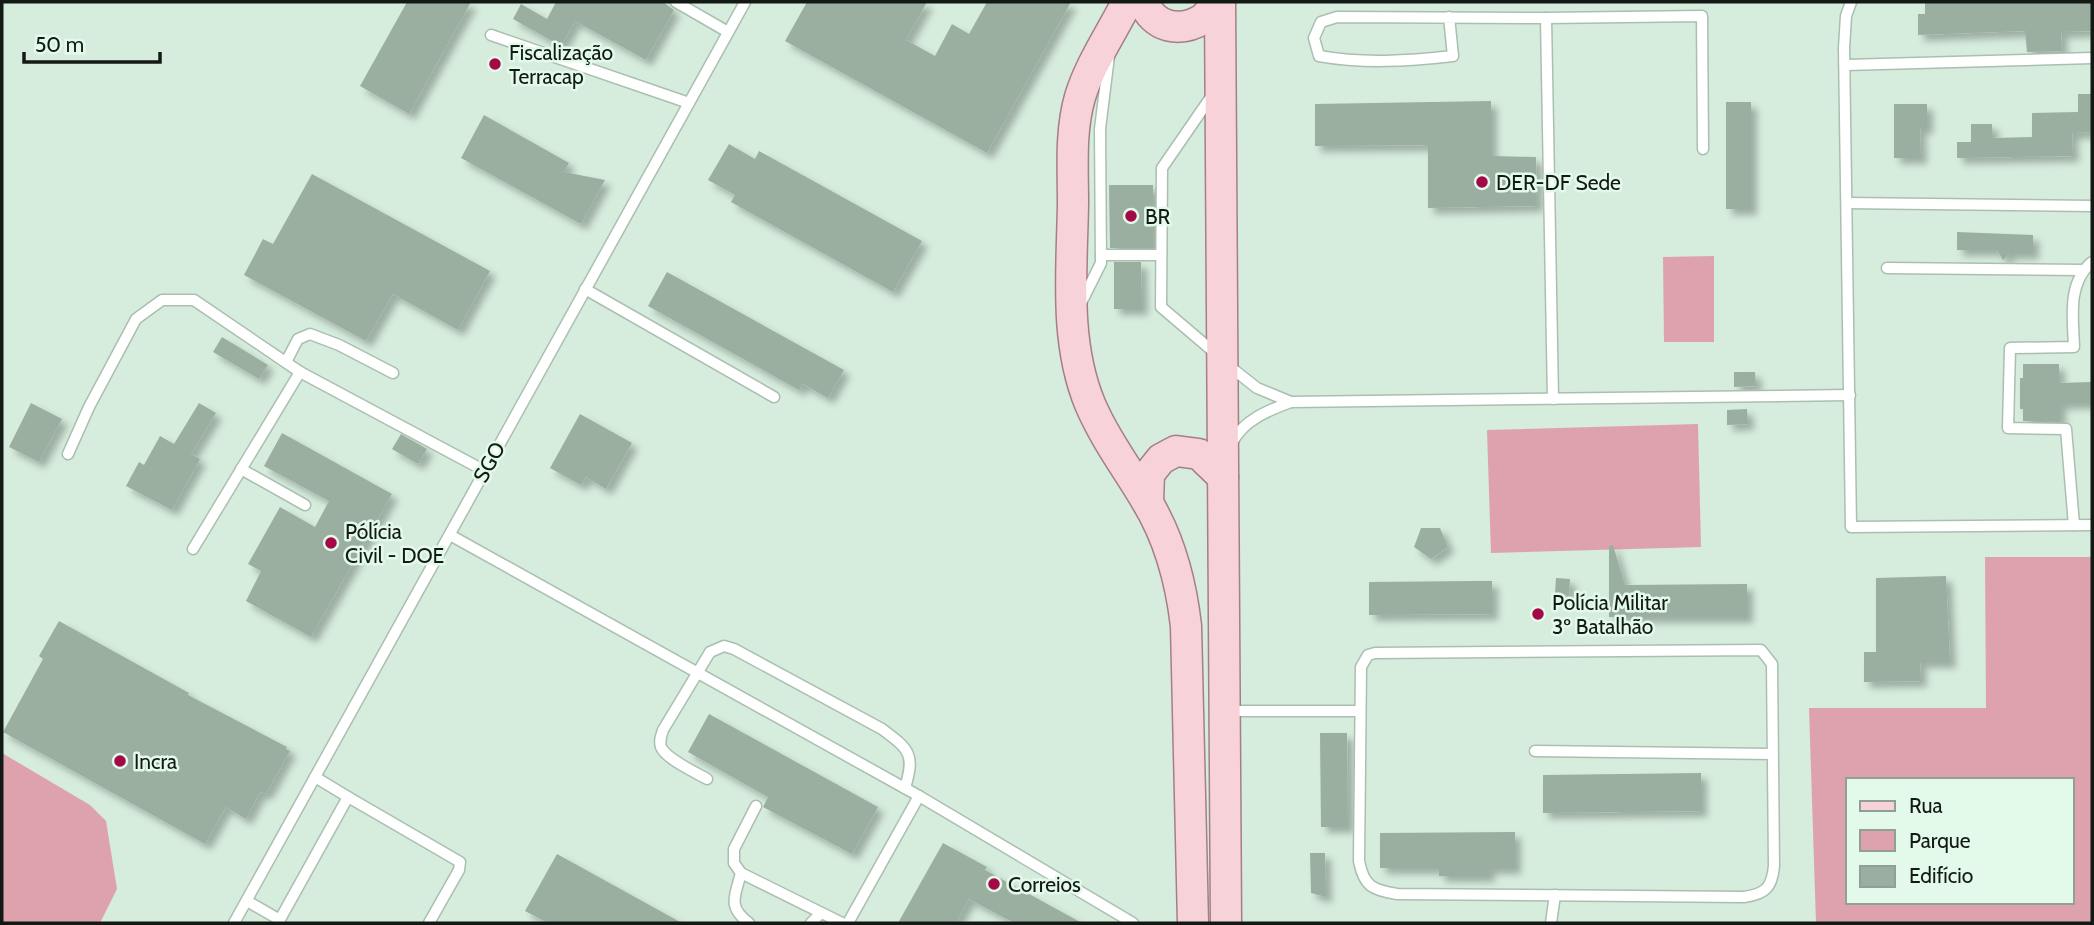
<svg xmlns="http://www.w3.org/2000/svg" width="2094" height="925" viewBox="0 0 2094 925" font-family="Cabin,sans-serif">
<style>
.green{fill:#dea2ac;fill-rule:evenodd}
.building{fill:#9aafa0;filter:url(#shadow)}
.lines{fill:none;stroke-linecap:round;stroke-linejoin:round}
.lane-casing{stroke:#aabfb0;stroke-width:13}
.primary-casing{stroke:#a47f84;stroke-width:33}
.lane{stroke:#fff;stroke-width:10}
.primary{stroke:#f7d3d9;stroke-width:30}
.poi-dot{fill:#a20946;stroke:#e3f9e9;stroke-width:2.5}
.labels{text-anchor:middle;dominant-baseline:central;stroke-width:5;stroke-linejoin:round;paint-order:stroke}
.poi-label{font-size:21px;fill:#131a15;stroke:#e3f9e9;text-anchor:start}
.street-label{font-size:21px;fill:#131a15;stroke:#e3f9e9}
</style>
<defs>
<filter id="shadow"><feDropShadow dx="6" dy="6" stdDeviation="3.5" flood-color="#0004"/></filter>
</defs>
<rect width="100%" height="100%" fill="#d6ecdc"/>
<g class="green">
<path d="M1714 256V342H1664L1663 257Z"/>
<path d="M1698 424 1701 547 1491 553 1487 430Z"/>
<path d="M1985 557H2092V923H1816L1809 708H1986ZM1847 780H2071V902H1847Z"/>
<path d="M2 753 90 805 106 821 117 889 100 923H2Z"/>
</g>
<g class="building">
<path d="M407 2H471L409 114 360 86Z"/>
<path d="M556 2H663L674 10 646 60 575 21 561 46 513 19 521 4 547 19Z"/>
<path d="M807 2H927L906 40 935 56 952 24 969 34 987 2H1071L987 153 785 41Z"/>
<path d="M1925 2H2092V31L2061 32 2062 51 2027 52 2025 31 1918 35V14H1925Z"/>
<path d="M2078 94H2092V132L2072 133 2073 156 1957 158V142H1971V124H1992L1993 138 2032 137V113L2078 112Z"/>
<path d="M1491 101V156L1536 157 1537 206 1428 208V145L1315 146V104Z"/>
<rect x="1726" y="102" width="25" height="107"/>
<path d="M1894 104H1927V128H1920L1921 158H1894Z"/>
<path d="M484 115 569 163 564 172 605 180 581 224 461 158Z"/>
<path d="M729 144 755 159 759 151 922 241 893 292 731 202 735 195 708 180Z"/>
<path d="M312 174 490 271 458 330 393 294 366 341 244 275 263 239 273 244Z"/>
<path d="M1109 185H1153V248H1110Z"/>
<path d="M1957 232 2033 235V253H2010L2003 260 1997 250H1957Z"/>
<path d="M1114 262H1141L1142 309H1114Z"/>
<path d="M667 272 844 370 828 398 803 384 799 390 648 306Z"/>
<path d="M222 337 268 365 259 379 213 352Z"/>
<path d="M2023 364H2059V383L2092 382V403H2060V421H2023V409H2020V378H2023Z"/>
<path d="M1734 372H1755L1756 386 1734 387Z"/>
<path d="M31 403 62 419 39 462 9 447Z"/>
<path d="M199 403 216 413 191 454 200 459 172 510 126 486 139 462 144 465 160 436 174 444Z"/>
<path d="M1747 409 1748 424 1727 425V410Z"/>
<path d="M580 414 632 443 606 489 586 477 581 485 550 468Z"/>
<path d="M282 433 392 494 311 637 246 601 261 571 248 564 280 507 315 527 329 501 264 466Z"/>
<path d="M401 434 427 449 418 464 392 449Z"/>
<path d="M1421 528H1440L1448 547 1431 559 1414 547Z"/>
<path d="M1613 545 1625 585 1747 584V617H1609V546Z"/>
<path d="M1946 576 1950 662H1920L1921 681 1864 682V652H1876V578Z"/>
<path d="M1556 578 1570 579 1569 595 1555 594Z"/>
<path d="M1474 581H1492V614L1369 615V582Z"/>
<path d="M59 621 189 693 188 695 287 747 286 749 290 751 266 794 262 792 259 794 246 819 226 807 205 844 3 732 43 659 39 656Z"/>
<path d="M709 714 878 807 852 854 763 807 768 797 688 752Z"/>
<path d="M1320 733H1347L1348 827H1321Z"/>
<path d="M1701 773V811L1543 813V775Z"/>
<path d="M1515 832V868H1489V876H1439V868H1380V833Z"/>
<path d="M943 843 987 867 985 870 1082 923H1014L969 899 956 923H898Z"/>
<path d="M1310 853H1325L1326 897 1311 893Z"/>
<path d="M557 854 682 923H548L525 911Z"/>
</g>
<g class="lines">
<defs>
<g id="lane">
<path d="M676 2 728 32"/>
<path d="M1851 2 1846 16 1844 48 1851 527 2092 525"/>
<path d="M1449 17 1453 56C1408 61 1364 64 1319 56L1314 38 1321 22 1337 17 1546 18 1553 399"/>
<path d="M1546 18 1702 16 1703 149"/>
<path d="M491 35 689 103"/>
<path d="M1846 65 2092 58"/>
<path d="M1213 94 1162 168 1161 307 1215 353"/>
<path d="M1847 203 2092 206"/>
<path d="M1101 255H1161"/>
<path d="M1887 268 2083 270"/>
<path d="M585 289 774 397"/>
<path d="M1080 305 1101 263 1100 129 1109 56"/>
<path d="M286 362 298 339 310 334 339 345 393 373"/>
<path d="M1229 366 1257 388 1291 402"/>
<path d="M1232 443C1243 420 1269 410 1291 402L1850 395"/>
<path d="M68 454 89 407 136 319 162 300H194L300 372"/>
<path d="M241 469 305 505"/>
<path d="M2074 525 2066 429 2008 428 2010 348 2074 347C2073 318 2067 283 2092 262"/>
<path d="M450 535 919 796 1133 923"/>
<path d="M193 549 300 372 485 471"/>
<path d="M1761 650 1772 664 1774 866C1772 887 1766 894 1744 897L1397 894C1373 890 1364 887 1359 861L1361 667 1368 655 1375 653Z"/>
<path d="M1229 711H1359"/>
<path d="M1535 751 1772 754"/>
<path d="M315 777 348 797"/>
<path d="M707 779C695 772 666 759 661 747 659 741 661 736 663 730L710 652 724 646 734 649 882 729C910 750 915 754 905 788"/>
<path d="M756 806 734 849V863L741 873 842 923"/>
<path d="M741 873C735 896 727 907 749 923"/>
<path d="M247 901 280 920"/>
<path d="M234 923 745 2"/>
<path d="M278 923 348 797 460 862 459 870 429 923"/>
<path d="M811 923 821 913"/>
<path d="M848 923 919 796"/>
<path d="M1551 923 1555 895"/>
</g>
<g id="primary">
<path d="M1127 2C1111 34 1090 64 1080 97 1070 131 1073 169 1073 203 1072 270 1064 341 1090 404 1105 439 1127 468 1146 500 1170 539 1181 582 1186 626L1193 923"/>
<path d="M1144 2C1153 28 1180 33 1203 19 1208 15 1213 7 1217 2"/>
<path d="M1220 2 1226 923"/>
<path d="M1148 502 1149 474 1161 459 1176 451 1199 454 1223 477"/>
</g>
</defs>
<use href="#lane" class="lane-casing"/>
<use href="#primary" class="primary-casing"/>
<use href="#lane" class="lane"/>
<use href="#primary" class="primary"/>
</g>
<g class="poi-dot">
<circle cx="495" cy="64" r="7"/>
<circle cx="1482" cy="182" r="7"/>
<circle cx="1131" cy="216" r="7"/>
<circle cx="331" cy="543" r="7"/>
<circle cx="1538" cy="614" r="7"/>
<circle cx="120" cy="761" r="7"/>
<circle cx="994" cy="884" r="7"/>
</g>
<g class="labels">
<g class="poi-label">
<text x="509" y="52">Fiscalização<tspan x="509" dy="24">Terracap</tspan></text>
<text x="1496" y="182">DER-DF Sede</text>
<text x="1145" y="216">BR</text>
<text x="345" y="531">Pólícia<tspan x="345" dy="24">Civil - DOE</tspan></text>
<text x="1552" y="602">Polícia Militar<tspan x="1552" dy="24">3º Batalhão</tspan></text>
<text x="134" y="761">Incra</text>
<text x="1008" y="884">Correios</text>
</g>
<g class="street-label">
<text transform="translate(489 462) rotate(-61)">SGO</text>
</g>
</g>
<rect width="2094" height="925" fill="none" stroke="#131a15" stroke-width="7"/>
<rect x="1846" y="778" width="228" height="126" fill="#e3f9e9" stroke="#90a094" stroke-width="2"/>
<rect x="1860" y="801" width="35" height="10" fill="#f7d3d9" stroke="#90a094" stroke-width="2"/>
<text x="1909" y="813" font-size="21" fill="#131a15">Rua</text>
<rect x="1860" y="830" width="35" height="21" fill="#dea2ac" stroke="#90a094" stroke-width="2"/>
<text x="1909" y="848" font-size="21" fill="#131a15">Parque</text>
<rect x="1860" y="866" width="35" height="21" fill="#9aafa0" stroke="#90a094" stroke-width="2"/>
<text x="1909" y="883" font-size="21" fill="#131a15">Edifício</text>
<path d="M24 52v10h136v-10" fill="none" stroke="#131a15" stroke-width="3.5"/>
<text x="35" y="52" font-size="21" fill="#131a15" stroke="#e3f9e9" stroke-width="5" paint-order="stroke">50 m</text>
</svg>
